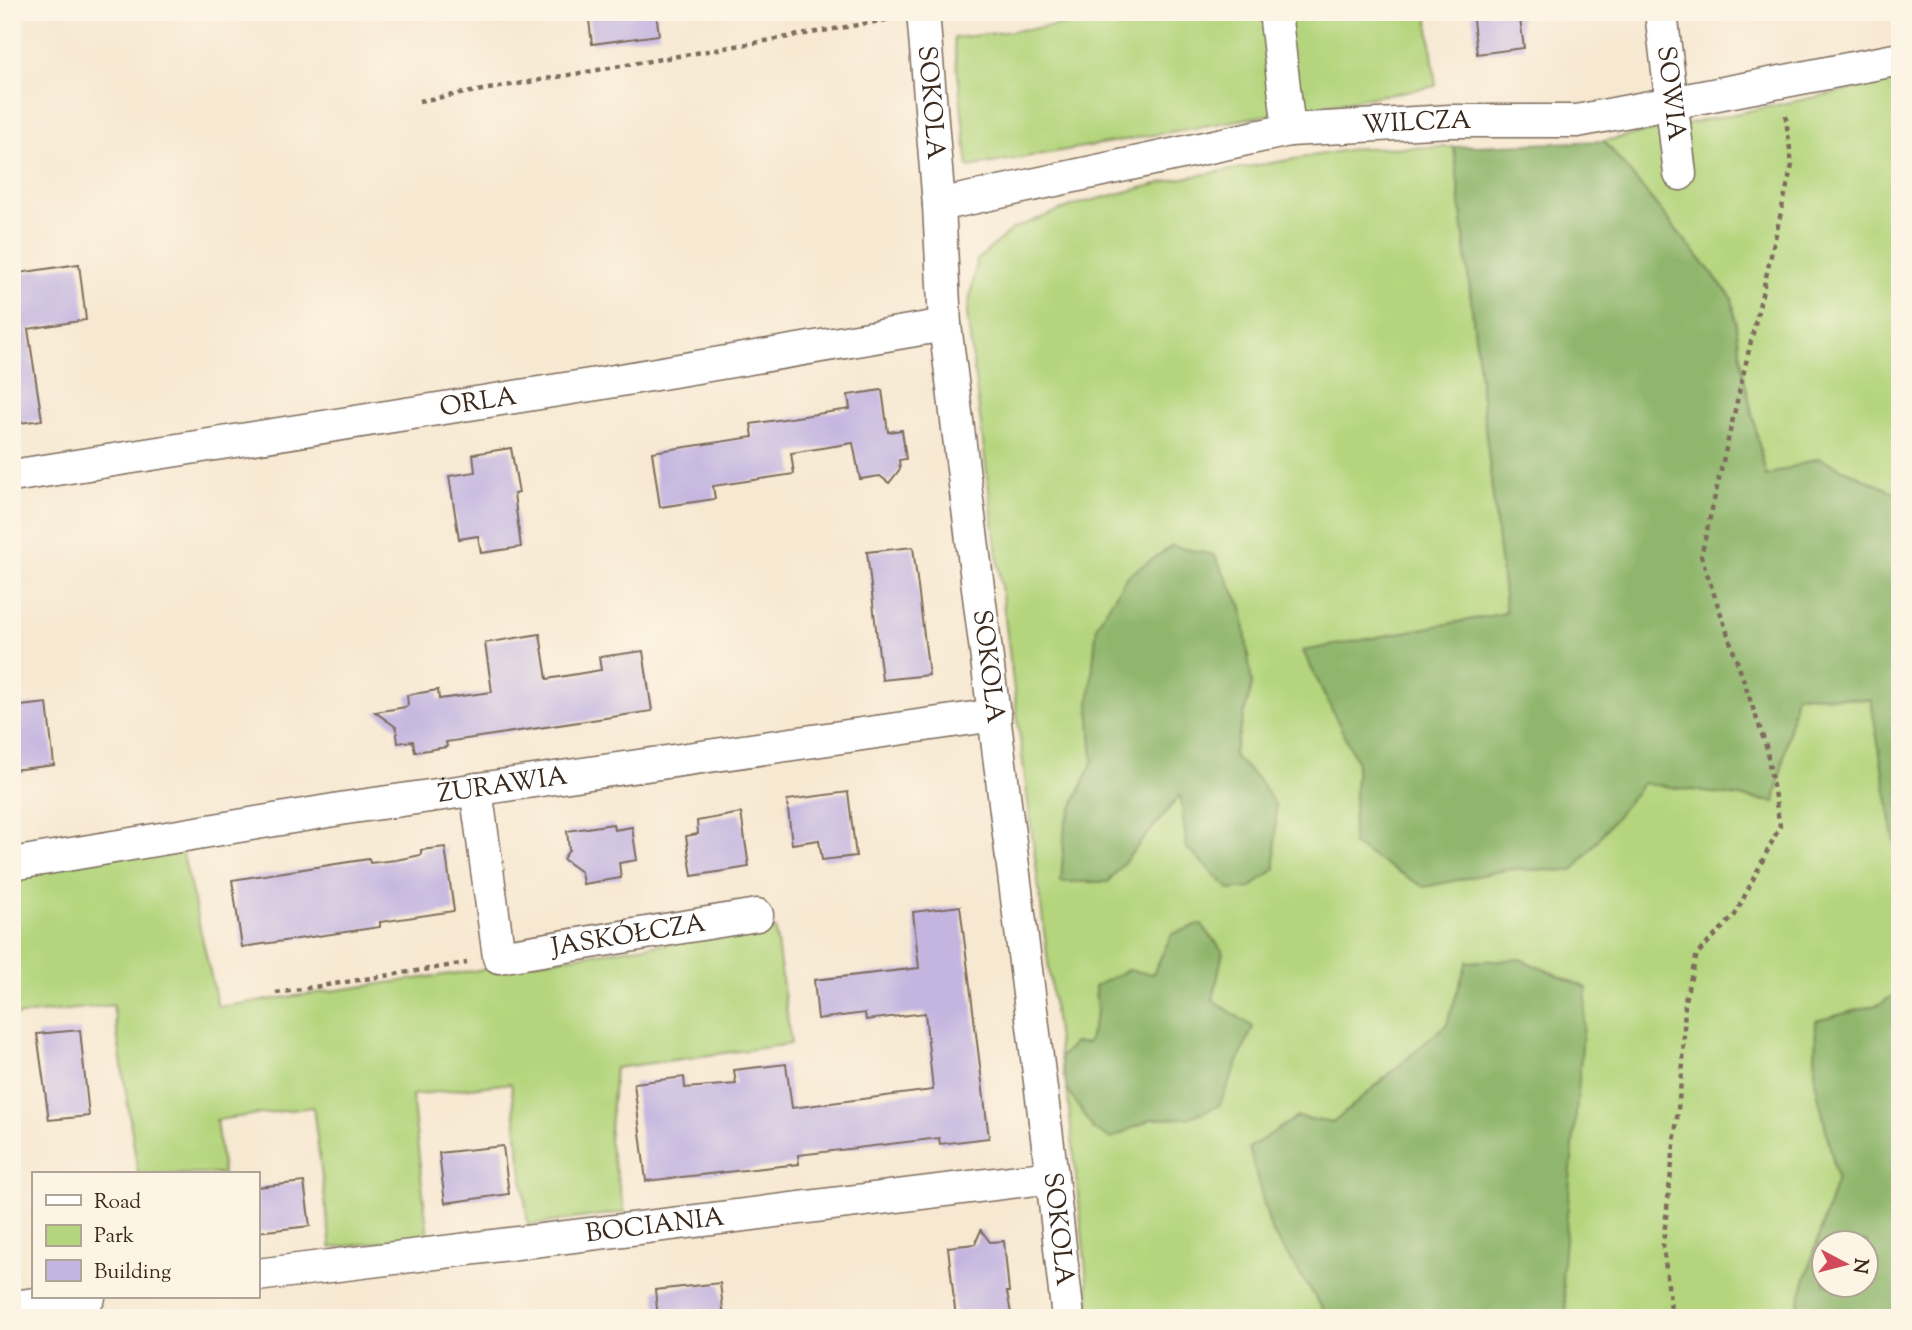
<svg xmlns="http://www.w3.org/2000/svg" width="1912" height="1330" viewBox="0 0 1912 1330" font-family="'Sorts Mill Goudy',serif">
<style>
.green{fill:#b4d57d;stroke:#78804e;stroke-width:2;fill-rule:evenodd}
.forest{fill:#8fb66c;stroke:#657045;stroke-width:2;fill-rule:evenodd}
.building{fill:#c4b5e0}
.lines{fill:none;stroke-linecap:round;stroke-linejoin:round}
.street-casing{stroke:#7d6c5d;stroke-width:35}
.path{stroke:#7d6c5d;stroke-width:4.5;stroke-dasharray:5 5;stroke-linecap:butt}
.street{stroke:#fff;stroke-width:32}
.labels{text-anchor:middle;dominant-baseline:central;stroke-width:5;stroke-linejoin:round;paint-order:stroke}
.street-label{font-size:26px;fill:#3b2a1e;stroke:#fcf5e5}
</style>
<rect width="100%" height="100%" fill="#fcf5e5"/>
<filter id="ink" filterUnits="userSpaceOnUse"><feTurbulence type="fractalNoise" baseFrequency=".0143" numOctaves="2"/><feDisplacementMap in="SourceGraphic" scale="14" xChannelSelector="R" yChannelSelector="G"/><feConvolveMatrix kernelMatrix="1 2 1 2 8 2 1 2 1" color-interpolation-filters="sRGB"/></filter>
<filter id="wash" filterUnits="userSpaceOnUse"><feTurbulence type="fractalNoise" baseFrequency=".00686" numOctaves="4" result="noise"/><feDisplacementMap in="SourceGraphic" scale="28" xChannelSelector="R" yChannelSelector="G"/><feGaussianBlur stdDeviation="1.57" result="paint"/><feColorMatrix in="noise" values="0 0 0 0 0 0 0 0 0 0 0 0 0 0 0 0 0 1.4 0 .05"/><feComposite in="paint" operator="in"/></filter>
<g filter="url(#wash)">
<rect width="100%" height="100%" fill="#f7e8d1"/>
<g class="green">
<path d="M1112 12H1427L1436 86 968 167 954 38 1112 19Z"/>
<path d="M1898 80 1900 495 1819 458 1766 476 1744 377 1732 298 1604 141Z"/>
<path d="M1454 147 1506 613 1304 651 1357 761 1352 844 1424 887 1510 869 1573 871 1643 783 1775 802 1796 694 1871 700 1900 874V991L1880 1004 1816 1021 1815 1080 1837 1178 1795 1314 1796 1318H1567L1562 1273 1467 962 1447 1024 1333 1123 1297 1117 1271 1230 1329 1318H1091L1067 1089 1094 1130 1111 1138 1151 1119 1181 1118 1241 1052 1253 1027 1213 1000 1223 951 1172 934 1153 974 1127 971 1097 1012 1088 1044 1074 1043 1060 1058 967 314 977 260 1012 229 1074 205 1177 179 1359 148ZM1252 685 1233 756 1257 778 1180 795 1108 882 1065 824 1093 761Z"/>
<path d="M181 846 218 1007 775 928 791 1044 615 1068 609 1142 625 1212 528 1225 511 1083 412 1095 428 1237 331 1248 313 1107 216 1120 223 1174H138L113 1005 12 1016V873Z"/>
</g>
<g class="forest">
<path d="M1604 141 1732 298 1744 377 1766 476 1819 458 1900 495V874L1871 700 1796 694 1775 802 1643 783 1573 871 1510 869 1424 887 1352 844 1357 761 1303 651 1506 613 1454 147Z"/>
<path d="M1172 546 1214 555 1242 607 1252 685 1233 756 1257 778 1276 806 1275 869 1250 888 1230 890 1187 848 1180 795 1108 882H1061L1065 824 1093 761 1089 704 1097 625 1127 576Z"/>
<path d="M1201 924 1223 951 1213 1000 1253 1027 1219 1106 1187 1118 1151 1119 1111 1139 1094 1130 1067 1089 1060 1058 1074 1043H1088L1097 1012 1095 986 1127 970 1153 974 1172 934Z"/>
<path d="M1520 959 1587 988 1562 1273 1567 1318H1329L1271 1230 1249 1148 1297 1117 1333 1123 1447 1024 1467 962Z"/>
<path d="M1900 991V1318H1796L1795 1314 1837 1178 1815 1080 1816 1021 1880 1004ZM1867 1242V1284H1825V1242Z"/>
</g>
<g id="blocks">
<g class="building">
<path d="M588 12H656L659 35 592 44Z"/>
<path d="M1472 12H1519L1524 48 1477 54Z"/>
<path d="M79 264 86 320 28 329 42 420 12 424V274Z"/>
<path d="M882 390 888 432 902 430 906 459 899 460 900 469 889 483 880 476 860 479 853 443 791 453 794 474 713 486 715 499 660 507 652 452 753 437 751 424 850 409 848 395Z"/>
<path d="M511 448 519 493 514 494 521 547 481 553 478 536 459 539 449 476 475 472 473 454Z"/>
<path d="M913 547 929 675 882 680 867 552Z"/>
<path d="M540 634 547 679 601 670 599 657 643 651 652 711 446 742 447 747 415 752 413 741 398 743 396 727 375 712 406 707 408 705 407 695 438 690 439 699 492 692 485 643Z"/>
<path d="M47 703 54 765 12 770V707Z"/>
<path d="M848 792 856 856 822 860 819 840 792 844 787 800Z"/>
<path d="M741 813 749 867 692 876 686 836 698 834 697 821Z"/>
<path d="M613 824 614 830 632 827 637 860 619 863 621 878 583 884 581 872 563 859 569 850 567 831Z"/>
<path d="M445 847 454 911 380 922V927L242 947 232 880 369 859 370 863 396 860 421 855V850Z"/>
<path d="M960 906 989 1138 940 1144 939 1138 798 1155 799 1164 646 1181 634 1083 684 1077 685 1088 736 1084 734 1070 786 1064 792 1108 933 1090 925 1013 866 1020 865 1013 818 1019 814 980 919 968 913 912Z"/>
<path d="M80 1030 89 1116 49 1120 37 1034Z"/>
<path d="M503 1146 509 1194 445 1203 439 1153Z"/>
<path d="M304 1182 310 1226 257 1232V1187Z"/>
<path d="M981 1230 990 1242 1004 1241 1009 1292H1007L1011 1313 1004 1314 1005 1318H956L948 1247 975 1244Z"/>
<path d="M720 1283 724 1318H658L655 1290Z"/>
</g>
</g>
</g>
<g filter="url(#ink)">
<use href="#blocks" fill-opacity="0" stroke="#7d6c5d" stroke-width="2"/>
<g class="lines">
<defs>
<g id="street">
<path id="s1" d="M923 12 939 205 945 325 1052 1177 1068 1318"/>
<path d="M1275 12 1289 130"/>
<path id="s2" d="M1661 12 1680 174"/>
<path id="s3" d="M939 205 1289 130 1450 121H1577L1900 59"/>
<path id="s4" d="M12 476 603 383 945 325"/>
<path id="s5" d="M476 789 499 957 757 915"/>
<path id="s6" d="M12 864 346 808 995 715"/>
<path id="s7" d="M257 1275 1052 1177"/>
<path d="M12 1307 89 1297"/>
</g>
</defs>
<use href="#street" class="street-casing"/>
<g class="path">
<path d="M419 101 892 19"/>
<path d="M276 993 467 963"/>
<path d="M1672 1318 1663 1244 1683 1064 1685 1000 1697 954 1735 915 1780 826 1766 746 1701 556 1792 165 1785 111"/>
</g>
<use href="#street" class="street"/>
</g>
</g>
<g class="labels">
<g class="street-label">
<text stroke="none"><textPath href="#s2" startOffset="82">SOWIA</textPath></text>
<text stroke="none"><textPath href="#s1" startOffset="91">SOKOLA</textPath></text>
<text stroke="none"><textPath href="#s3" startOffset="486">WILCZA</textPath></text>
<text stroke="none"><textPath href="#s4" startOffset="472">ORLA</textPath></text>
<text stroke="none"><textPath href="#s1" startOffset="658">SOKOLA</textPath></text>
<text stroke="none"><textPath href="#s6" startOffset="497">ŻURAWIA</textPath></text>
<text stroke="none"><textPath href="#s5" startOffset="301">JASKÓŁCZA</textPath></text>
<text stroke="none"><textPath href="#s7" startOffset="401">BOCIANIA</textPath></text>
<text stroke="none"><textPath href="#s1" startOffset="1225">SOKOLA</textPath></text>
</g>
</g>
<rect width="1912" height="1330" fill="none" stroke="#fcf5e5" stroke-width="42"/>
<rect x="32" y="1172" width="228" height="126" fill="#fcf5e5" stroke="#afa495" stroke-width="2"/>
<rect x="46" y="1195" width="35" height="10" fill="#ffffff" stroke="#afa495" stroke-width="2"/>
<text x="94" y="1208" font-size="21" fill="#3b2a1e">Road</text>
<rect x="46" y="1225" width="35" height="21" fill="#b4d57d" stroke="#afa495" stroke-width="2"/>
<text x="94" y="1242" font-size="21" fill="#3b2a1e">Park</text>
<rect x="46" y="1260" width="35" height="21" fill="#c4b5e0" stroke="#afa495" stroke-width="2"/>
<text x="94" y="1278" font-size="21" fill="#3b2a1e">Building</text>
<g transform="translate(1845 1264) rotate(97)"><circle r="33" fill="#fcf5e5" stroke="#afa495" stroke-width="2"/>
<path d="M0-5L12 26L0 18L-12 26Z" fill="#d1495b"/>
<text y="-10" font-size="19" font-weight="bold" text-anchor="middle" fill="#3b2a1e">N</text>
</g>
</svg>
